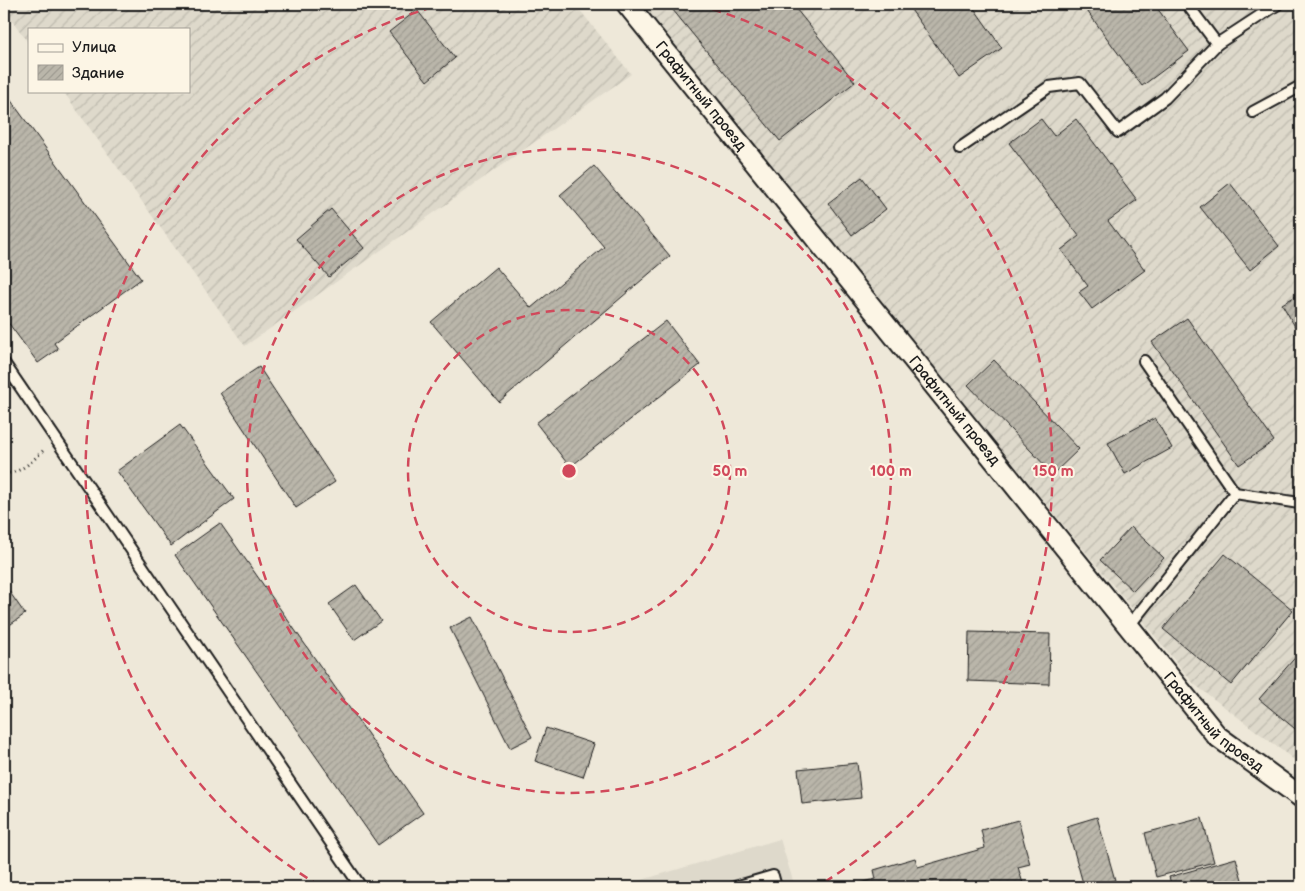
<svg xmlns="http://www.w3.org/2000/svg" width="1305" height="891" viewBox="0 0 1305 891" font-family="'Balsamiq Sans',sans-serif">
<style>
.built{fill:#ded9cb}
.industrial{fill:url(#industrial-furrows)}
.building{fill:url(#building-hatch);stroke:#1c1c1c}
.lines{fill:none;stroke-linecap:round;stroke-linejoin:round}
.lane-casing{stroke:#1c1c1c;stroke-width:14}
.street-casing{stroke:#1c1c1c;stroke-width:24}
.path{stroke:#1c1c1c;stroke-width:3;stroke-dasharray:1 4;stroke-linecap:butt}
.lane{stroke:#fcf5e5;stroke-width:10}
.street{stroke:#fcf5e5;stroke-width:20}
.ring{fill:none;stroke:#d1495b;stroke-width:2.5;stroke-dasharray:9 6}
.labels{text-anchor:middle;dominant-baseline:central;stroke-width:4;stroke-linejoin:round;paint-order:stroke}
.street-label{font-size:15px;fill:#1c1c1c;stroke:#fcf5e5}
.centre{fill:#d1495b;stroke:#fcf5e5;stroke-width:2.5}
.ring-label{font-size:15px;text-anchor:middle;font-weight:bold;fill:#d1495b;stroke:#fcf5e5;stroke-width:4;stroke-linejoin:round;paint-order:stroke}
</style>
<defs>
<pattern id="industrial-furrows" width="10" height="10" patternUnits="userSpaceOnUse" patternTransform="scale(1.25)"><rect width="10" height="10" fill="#ded9cb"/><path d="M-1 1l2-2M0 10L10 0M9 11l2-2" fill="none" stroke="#bebaae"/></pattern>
<pattern id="building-hatch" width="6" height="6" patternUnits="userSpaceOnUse" patternTransform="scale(1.25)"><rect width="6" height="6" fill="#bab6aa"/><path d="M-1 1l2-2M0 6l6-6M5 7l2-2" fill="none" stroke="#9f9c92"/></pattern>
</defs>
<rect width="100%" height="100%" fill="#eee8d9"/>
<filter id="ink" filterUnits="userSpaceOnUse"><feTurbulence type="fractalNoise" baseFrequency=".02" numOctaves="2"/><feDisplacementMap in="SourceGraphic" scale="10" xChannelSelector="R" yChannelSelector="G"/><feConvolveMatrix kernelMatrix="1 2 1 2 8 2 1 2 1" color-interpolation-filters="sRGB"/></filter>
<g filter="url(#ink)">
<path class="built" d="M780 839 795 887H618Z"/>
<g class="industrial">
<path d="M4 4H575L631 74 245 346 63 91H189V29H29V44L4 9Z"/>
<path d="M641 4H1301V765L1194 684 671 46Z"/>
</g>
<g class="building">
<path d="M668 4H792L855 82 780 141Z"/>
<path d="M907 4H971L1002 48 959 78Z"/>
<path d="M1082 4H1154L1189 51 1142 86Z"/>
<path d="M417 10 455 58 427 81 389 32Z"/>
<path d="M4 91 141 279 54 343 58 349 38 363 4 317Z"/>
<path d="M1301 102V119L1294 106Z"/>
<path d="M1041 119 1054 136 1076 119 1137 200 1108 221 1145 270 1092 309 1079 292 1088 286 1061 250 1079 236 1009 143Z"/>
<path d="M594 166 670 256 499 402 431 322 496 267 531 308 604 247 560 195Z"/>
<path d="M862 177 886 209 852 235 828 203Z"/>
<path d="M1230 183 1279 246 1250 270 1200 207Z"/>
<path d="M331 209 364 248 329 277 296 239Z"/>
<path d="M1301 293V337L1282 304Z"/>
<path d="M1187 318 1274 441 1239 465 1152 342Z"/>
<path d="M666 321 700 365 570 467 536 423Z"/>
<path d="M994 360 1079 449 1053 474 968 385Z"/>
<path d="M259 367 335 482 296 508 220 393Z"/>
<path d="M1155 418 1172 448 1125 474 1108 443Z"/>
<path d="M180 425 234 499 171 546 117 471Z"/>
<path d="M220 523 423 813 378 845 175 555Z"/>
<path d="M1131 527 1164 558 1133 591 1100 560Z"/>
<path d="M1225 554 1293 610 1231 685 1163 629Z"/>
<path d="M4 584 25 614 4 629Z"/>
<path d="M356 585 381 621 354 640 329 604Z"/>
<path d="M472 617 532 737 510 748 450 628Z"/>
<path d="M969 632 1050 634 1049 684 968 681Z"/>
<path d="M1299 653 1301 654V732L1300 733 1259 699Z"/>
<path d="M546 728 594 744 583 777 535 761Z"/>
<path d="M857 763 861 798 802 804 798 769Z"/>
<path d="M1097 817 1115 880 1090 887H1084L1067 826Z"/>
<path d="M1202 818 1214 862 1156 877 1145 833Z"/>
<path d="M1018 820 1030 864 1018 867 1024 887H853L852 885 876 879 874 870 915 858 918 867 985 848 981 830Z"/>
<path d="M1236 858 1244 887H1172L1169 877Z"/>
</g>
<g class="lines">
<defs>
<g id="lane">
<path d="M1187 4 1217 44 1278 4"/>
<path d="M1253 112 1301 86"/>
<path d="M960 148 1049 87 1080 83 1118 132 1165 98 1217 44"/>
<path d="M1144 361 1235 493 1299 503"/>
<path d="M4 363 361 887"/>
<path d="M1128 627 1235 493"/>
<path d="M735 887 773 876 776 887"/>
</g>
<g id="street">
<path id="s1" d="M627 4 1217 736 1301 797"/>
</g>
</defs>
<use href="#lane" class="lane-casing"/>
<use href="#street" class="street-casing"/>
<g class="path">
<path d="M4 473C20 475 34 459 45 449"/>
<path d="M4 880 10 887"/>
</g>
<use href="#lane" class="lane"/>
<use href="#street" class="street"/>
</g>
</g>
<g class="ring">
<circle cx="569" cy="471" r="161"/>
<circle cx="569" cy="471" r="322"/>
<path d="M320 886A484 484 0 0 1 440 5M698 5A484 484 0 0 1 818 886"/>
</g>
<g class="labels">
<g class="street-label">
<text stroke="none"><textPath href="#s1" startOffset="118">Графитный проезд</textPath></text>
<text stroke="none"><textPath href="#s1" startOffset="522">Графитный проезд</textPath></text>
<text stroke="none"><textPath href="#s1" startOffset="928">Графитный проезд</textPath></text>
</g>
</g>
<circle cx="569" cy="471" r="8" class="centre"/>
<g class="ring-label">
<text x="730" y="476">50 m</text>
<text x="891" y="476">100 m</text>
<text x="1053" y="476">150 m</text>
</g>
<rect width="1305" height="891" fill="none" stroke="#fcf5e5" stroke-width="20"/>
<rect x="10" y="10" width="1285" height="871" fill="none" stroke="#1c1c1c" stroke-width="2" filter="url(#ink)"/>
<rect x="28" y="28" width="162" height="65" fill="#fcf5e5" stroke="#a29e95"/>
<rect x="38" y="44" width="25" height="8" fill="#fcf5e5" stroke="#a29e95"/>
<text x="72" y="52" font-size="15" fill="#1c1c1c">Улица</text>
<rect x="38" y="65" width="25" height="15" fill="url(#building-hatch)" stroke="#a29e95"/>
<text x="72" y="78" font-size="15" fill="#1c1c1c">Здание</text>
</svg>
